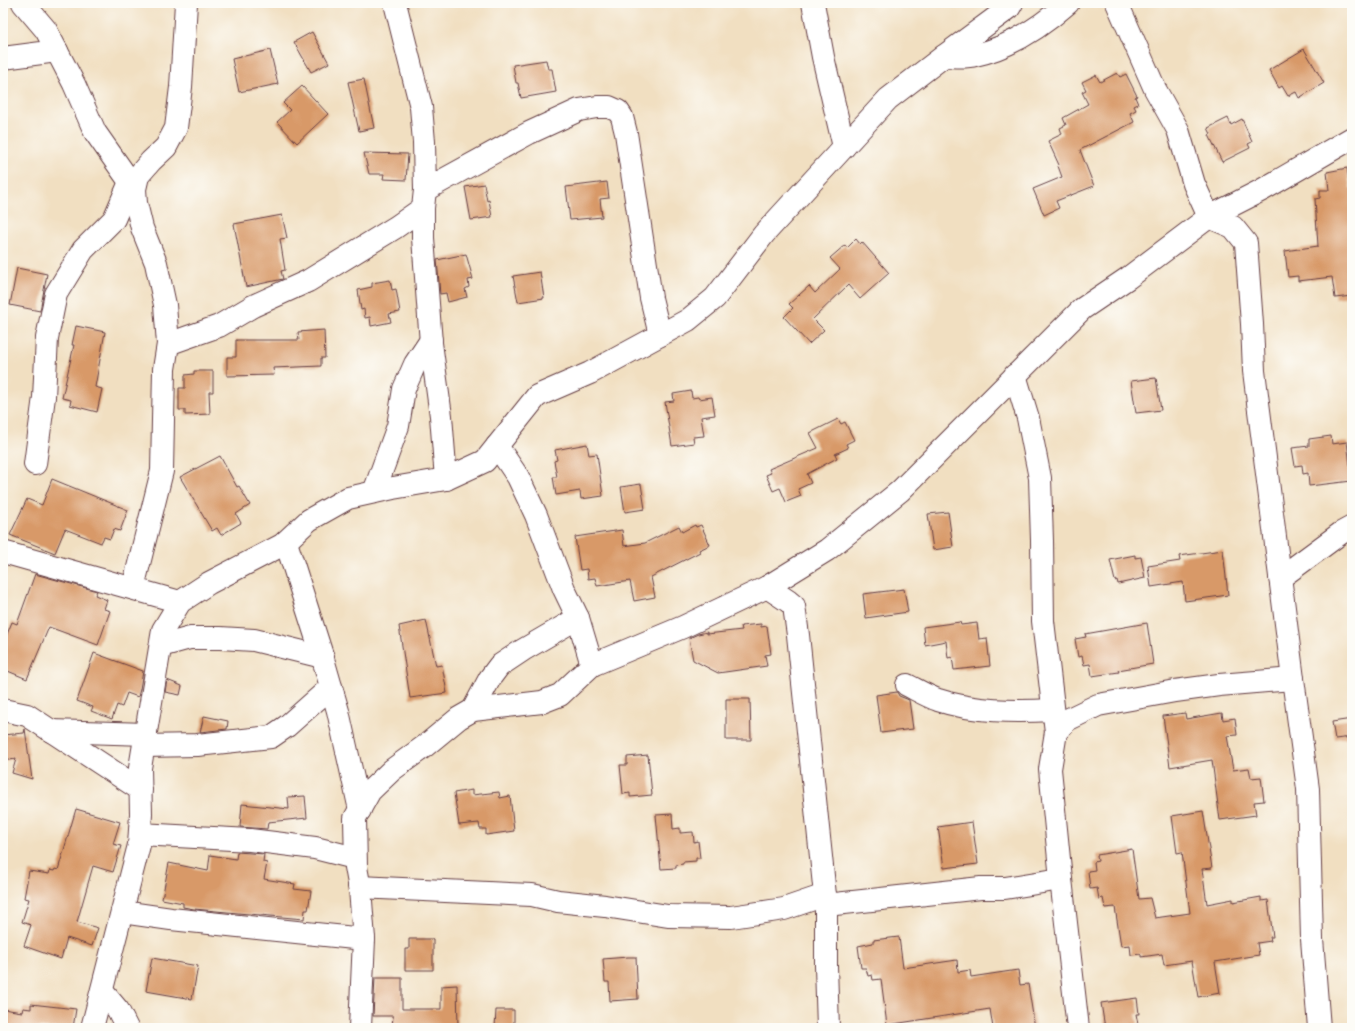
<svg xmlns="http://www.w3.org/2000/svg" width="1355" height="1031" viewBox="0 0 1355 1031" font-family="'Sorts Mill Goudy',serif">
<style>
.building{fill:#d89968}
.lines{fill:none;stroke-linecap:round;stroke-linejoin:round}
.street-casing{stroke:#633c42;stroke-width:24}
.street{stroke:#fff;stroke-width:22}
</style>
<rect width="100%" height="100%" fill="#fdfcf7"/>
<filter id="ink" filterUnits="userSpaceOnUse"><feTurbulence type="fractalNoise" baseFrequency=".025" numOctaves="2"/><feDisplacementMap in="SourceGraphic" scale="8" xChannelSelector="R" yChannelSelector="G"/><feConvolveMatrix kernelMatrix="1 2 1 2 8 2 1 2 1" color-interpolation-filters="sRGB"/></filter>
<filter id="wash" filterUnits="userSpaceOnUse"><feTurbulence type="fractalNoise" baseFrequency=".012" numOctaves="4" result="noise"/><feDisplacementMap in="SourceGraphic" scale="16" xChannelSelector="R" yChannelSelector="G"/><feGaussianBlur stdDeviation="0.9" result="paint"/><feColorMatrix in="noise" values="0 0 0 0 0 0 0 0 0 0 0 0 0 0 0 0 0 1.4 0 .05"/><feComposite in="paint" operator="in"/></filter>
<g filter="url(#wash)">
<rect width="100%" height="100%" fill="#f1dfc1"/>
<g id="blocks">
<g class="building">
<path d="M312 32 329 63 311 72 294 42Z"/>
<path d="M1304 49 1324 83 1299 98 1296 92 1288 96 1282 86 1279 88 1269 70Z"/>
<path d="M270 50 278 84 239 92 232 59Z"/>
<path d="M546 60 548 69H552L556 92 521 98 518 83H516L513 65Z"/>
<path d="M1117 73 1120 77 1126 74 1137 96 1135 97 1138 104 1134 106 1136 110 1130 113 1134 122 1080 150 1094 186 1056 201 1059 208 1044 215 1033 189 1062 177 1058 166 1059 165 1048 141 1062 134 1060 128 1066 125 1063 118 1088 104 1082 92 1086 90 1082 82 1096 75 1100 82Z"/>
<path d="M364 79 374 128 359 131 348 82Z"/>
<path d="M302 86 328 114 297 143 277 122 290 110 283 103Z"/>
<path d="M1228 118 1231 125 1242 119 1252 142 1248 144 1250 148 1222 162 1209 135 1211 134 1208 128Z"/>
<path d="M364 153 408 154 406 180 383 179 384 174H369Z"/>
<path d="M1347 168 1350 188H1352V296L1335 298 1332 277 1298 281V276L1288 277 1285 251 1318 246 1315 199 1320 198V190H1329L1327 172Z"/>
<path d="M607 182 609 198 600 199 602 217 570 220 566 187Z"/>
<path d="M484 184 487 201 489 200 492 217 471 220 465 187Z"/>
<path d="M282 215 287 238 280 239 285 270 281 271 283 279 246 287 234 224Z"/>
<path d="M856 239 860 244 862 242 889 273 860 299 848 285 813 319 824 330 809 344 784 317 793 308 789 304 809 286 815 293 840 269 830 258 845 245 847 248Z"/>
<path d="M466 254 473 279 468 280 469 287 465 289 467 297 448 302 446 293 440 294 437 260Z"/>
<path d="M17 268 47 274 40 311 10 305Z"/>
<path d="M540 272 544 298 518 302 513 276Z"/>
<path d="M390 280 392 290 396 289 400 312 389 314 391 322 371 326 370 317 365 318 364 309 361 310 358 290 372 287V283Z"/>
<path d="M76 326 105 332 95 387 102 389 97 412 70 405 71 400 62 398 74 345H72Z"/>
<path d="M324 330 325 358H321V366L273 368 274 375 227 376V357H236V340H299L298 332Z"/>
<path d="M194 371H213V392H209L210 414 185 415V410H179V388H185V375L194 374Z"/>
<path d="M1156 378 1161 410 1136 413 1131 381Z"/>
<path d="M691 391 692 398 698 397 699 399 712 397 715 415 701 417 704 436 693 437 694 443 672 446 665 402 674 401 673 394Z"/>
<path d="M838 419 841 424 845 422 854 440 846 444 848 448 835 454 837 458 807 474 811 483 798 489 801 496 786 502 780 488 773 491 766 475 771 473 769 469 818 448 810 433Z"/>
<path d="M1331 436 1332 444 1347 442 1352 481 1309 486 1308 473 1303 474 1302 465 1295 466 1292 448 1309 446V439Z"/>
<path d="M587 444 589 455 597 454 603 496 581 499 580 491 556 495 553 477H557L554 461 557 460 555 450Z"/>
<path d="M220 456 237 487 239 486 250 505 236 514 241 523 221 535 217 528 212 531 180 477Z"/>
<path d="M52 479 128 510 120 531 114 529 110 539 104 537 101 543 65 529 55 553 10 535 27 499 42 505Z"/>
<path d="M641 484 645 509 625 512 621 487Z"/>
<path d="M948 512 953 547 933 550 928 514Z"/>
<path d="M695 525 696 527 701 525 710 545 699 550 700 552 651 577 655 597 634 601 630 581 597 586 595 578 588 579 587 569 580 570 575 537 622 530 624 546 645 543 679 526 682 532Z"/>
<path d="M1223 550 1228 595 1185 601 1183 582 1151 587 1148 566 1180 561 1179 556Z"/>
<path d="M1135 555V558L1141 557 1145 578 1118 584 1117 580 1115 581 1110 560Z"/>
<path d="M35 574 97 591 95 595 107 600 104 609 110 611 98 645 49 627 27 679 3 669V644L12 622 17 624Z"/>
<path d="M904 589 908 612 866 618 863 594Z"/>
<path d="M426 620 436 666 442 665 447 693 410 698 399 626Z"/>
<path d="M960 622 961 625 977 623 979 639 987 638 990 666 954 670 952 657 948 658 946 641 925 645 923 627Z"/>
<path d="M1147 623 1153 664 1118 670 1119 672 1092 676 1090 664 1084 665 1082 656 1078 657 1075 639 1086 637 1085 634Z"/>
<path d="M761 624V627L767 626 771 654 765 655 767 666 718 673 693 660 689 638 698 634 707 632V634L742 630 741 626Z"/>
<path d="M94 653 143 671 140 689 138 697 127 693 122 707 117 705 112 719 91 711 93 707 77 701Z"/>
<path d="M167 680 182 686 180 695 165 692Z"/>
<path d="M897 692 899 696 909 700 913 729 881 733 876 695Z"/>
<path d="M726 699H750L751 740H726Z"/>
<path d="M1185 713 1186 719 1222 713 1223 720 1235 718 1237 735 1227 736 1233 770 1249 768 1251 778 1261 777 1264 801 1254 802 1256 815 1220 820 1212 760 1170 767 1163 716Z"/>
<path d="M204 716 228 721 227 729 200 732Z"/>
<path d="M1352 719V737L1335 739 1332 722Z"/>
<path d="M25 729 32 779 12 773 16 759 3 761V735L24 733Z"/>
<path d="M648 755 652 795 630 797V793L623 794 620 765H627V757Z"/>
<path d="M472 790V795L499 792 500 798 510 796 514 831 486 835V829H480L479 823 459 825 454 793Z"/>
<path d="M305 796 307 818 268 822 267 829 240 827 242 804 289 809 288 797Z"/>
<path d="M76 809 120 822 113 844 121 846 113 872 93 866 77 922 98 928 92 946 67 938 61 959 24 946 31 925 22 922 29 899 24 898 29 871 49 874 50 870 54 871 55 869 58 870Z"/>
<path d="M1203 811 1212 868 1202 869 1207 904 1233 899V902L1261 897V901L1268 900 1273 937H1270L1271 941 1257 943 1259 955 1215 962 1220 993 1198 997 1192 961 1164 965 1162 954 1141 957V954L1131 955 1130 945 1121 946 1115 907 1105 908 1103 898 1099 899 1097 888 1090 889 1088 871 1095 870 1094 862 1098 861 1097 855 1132 849 1139 899 1150 898 1155 918 1190 913 1182 852 1177 853 1172 816Z"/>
<path d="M672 814 673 829 680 828V833L693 832 694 842 698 841 700 858H696V861L683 862V864L676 865V868L661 869 656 815Z"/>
<path d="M972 822 978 864 944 868 938 827Z"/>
<path d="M237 852 264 854 263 862 267 863 264 879 295 884 294 889 311 891 308 910H305L304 919 194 909 183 907V903L162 899 169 863 208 871 210 855 236 859Z"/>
<path d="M899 937 903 968 957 960 958 972 970 970 971 977 1018 970 1020 985 1028 984 1035 1028H993L990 1009 887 1025 881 979 873 980 872 975 868 976 866 968H861L858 946 873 943V940Z"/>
<path d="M409 939H433V970H405V949H409Z"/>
<path d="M628 957H636L638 999 610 1001 609 982H605L603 959Z"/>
<path d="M152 958 198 966 192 999 146 991Z"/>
<path d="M375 978H402V1009H441V986L457 985 458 1027 392 1028 393 1016H373Z"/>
<path d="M1137 998 1139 1014H1136L1138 1024 1130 1026V1028H1105L1101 1003Z"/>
<path d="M31 1004 76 1009 73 1028H3V1009L22 1012 23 1008 31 1009Z"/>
<path d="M496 1010H514V1028H495Z"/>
</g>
</g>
</g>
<g filter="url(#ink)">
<use href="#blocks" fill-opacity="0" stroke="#633c42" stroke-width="1"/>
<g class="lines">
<defs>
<g id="street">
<path d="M23 3 46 30 74 84 95 132 135 189"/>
<path d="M395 3 421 107 424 142 425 190 423 208V238L431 343 441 416 446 479"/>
<path d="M813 3 823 57 844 147"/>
<path d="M1117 3 1155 89 1178 130 1194 184 1209 217 1233 227 1246 243 1252 324 1254 371 1293 679 1308 789 1312 939 1319 1028"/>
<path d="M944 56C953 56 965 58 975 55 1009 48 1042 26 1068 3"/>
<path d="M3 58 57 51"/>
<path d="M425 190 529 133 579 110 597 107H609L618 111 622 117 626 133 651 298 660 335"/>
<path d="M168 344 219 326 253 306 308 281 396 227 423 208"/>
<path d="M1015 375 1028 418 1040 478 1042 541 1043 621 1056 732"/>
<path d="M497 446 518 477 536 515 564 589 578 618 592 665"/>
<path d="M35 464 44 397 47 338 56 294 83 250 114 219 130 182"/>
<path d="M374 492 398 426 404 389 415 364 431 340"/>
<path d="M286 542 321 652 338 711 360 810"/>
<path d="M3 552 180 602"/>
<path d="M1280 578 1341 533 1352 527"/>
<path d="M767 587 788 601 794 606 798 635 826 905V966L828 1028"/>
<path d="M133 588 162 471 164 369 168 344 165 305 156 263 142 228 136 203 135 189 138 176 151 161 166 147 176 128 181 87 186 3"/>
<path d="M161 646 190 638H220L254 640 323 657"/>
<path d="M907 685C917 690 927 696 938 700 974 712 1015 712 1053 710"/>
<path d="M3 710 27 715 141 790"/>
<path d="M473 710 490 678 499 666 523 650 578 618"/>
<path d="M51 731 146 734"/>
<path d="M144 746 197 745 271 737 287 726 331 687"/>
<path d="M140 834 250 840 315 848 355 858"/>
<path d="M359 887 532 895 558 901 605 906 668 916 731 917 784 909 825 895"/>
<path d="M826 905 981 888H1005L1061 879"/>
<path d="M122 912 171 919 364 939"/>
<path d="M102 991 118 1010 127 1028"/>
<path d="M92 1028 139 845 141 814 140 768 163 630 180 602 209 583 282 545 309 520 348 498 393 488 446 479 485 461 537 396 590 373 688 320 715 298 764 234 888 99 944 56 1009 8 1012 3"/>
<path d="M360 1028 364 939 360 889 356 867 355 818 370 791 392 770 425 746 459 718 473 710 542 702 560 695 592 665 683 627 767 587 827 550 900 491 1082 309 1128 278 1209 217 1262 190 1352 138"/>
<path d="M1078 1028 1061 879 1050 769 1056 732 1067 720 1098 705 1175 691 1219 685 1293 679"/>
</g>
</defs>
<use href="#street" class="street-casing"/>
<use href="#street" class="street"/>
</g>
</g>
<rect width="1355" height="1031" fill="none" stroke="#fdfcf7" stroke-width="16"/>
</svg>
